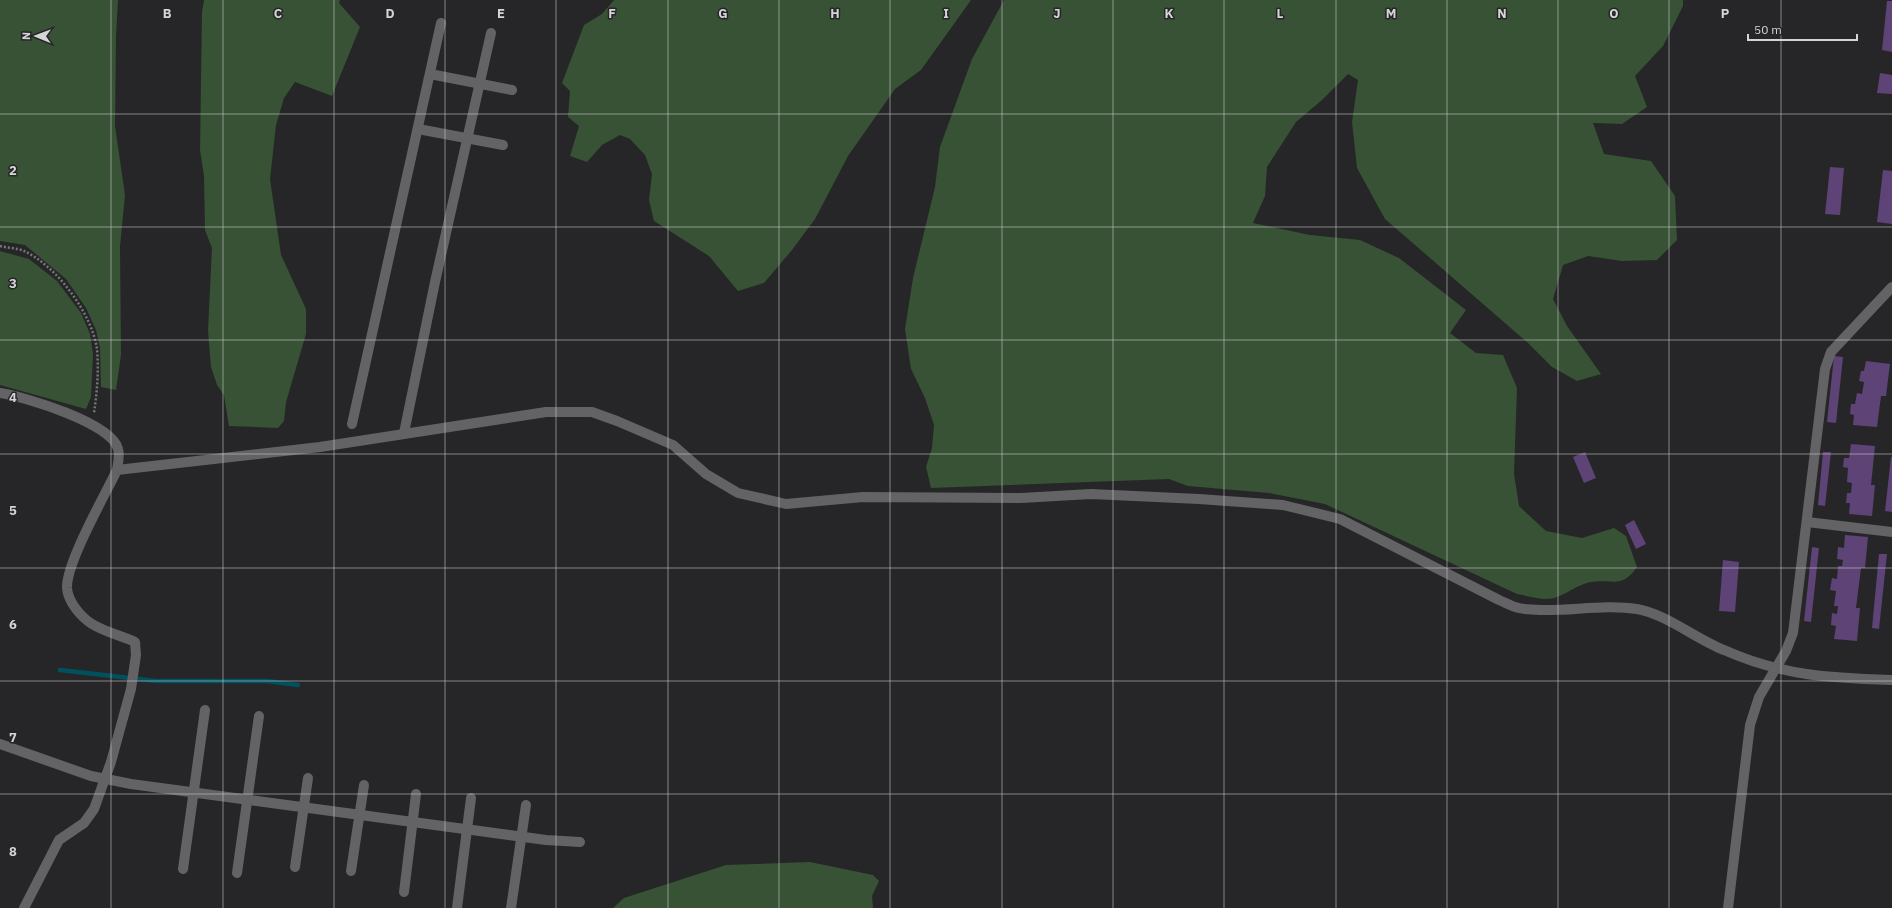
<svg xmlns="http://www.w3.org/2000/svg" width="1892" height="908" viewBox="0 0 1892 908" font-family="'IBM Plex Sans',sans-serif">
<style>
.green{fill:#375234}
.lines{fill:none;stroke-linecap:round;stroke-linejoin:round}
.stream{stroke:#01515d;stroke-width:4.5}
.building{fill:#5e4376}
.path{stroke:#777779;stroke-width:2.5;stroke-dasharray:2 2;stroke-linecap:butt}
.minor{stroke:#636366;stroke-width:10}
.grid{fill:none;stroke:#d5d5d7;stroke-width:1;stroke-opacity:0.55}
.grid-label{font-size:13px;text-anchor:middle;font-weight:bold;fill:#d5d5d7;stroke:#262628;stroke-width:3;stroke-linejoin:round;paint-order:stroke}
</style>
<rect width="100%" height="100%" fill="#262628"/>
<g class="green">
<path d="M0 0H118L116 36 115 126 125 195 120 247 121 355 116 390 101 387 100 348 96 330 86 308 66 279 25 245 0 241Z"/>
<path d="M204 0H340L339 3 360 27 332 96 295 82 284 98 276 125 270 179 281 255 306 309V334L286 402 284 421 278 428 229 426 224 395 217 385 211 367 208 331 212 248 205 230 204 176 200 150 202 12Z"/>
<path d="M614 0H971L921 70 895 89 848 156 815 219 792 250 764 283 738 291 709 256 654 221 649 200 652 174 645 155 630 139 620 135 602 145 587 162 570 156 579 126 568 117 570 91 562 83 584 25 602 14Z"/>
<path d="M1004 0H1683V6L1663 46 1635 76 1647 107 1622 124 1593 123 1604 154 1651 161 1675 196 1677 240 1657 260 1622 261 1588 256 1563 265 1553 299 1567 326 1601 374 1577 381 1552 367 1527 342 1385 219 1357 168 1352 122 1358 80 1348 74 1322 100 1296 122 1267 167 1265 196 1253 223 1310 235 1360 240 1399 258 1466 310 1450 333 1476 353 1503 355 1517 388 1514 474 1519 506 1546 531 1582 538 1614 528 1626 536 1637 567C1622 589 1612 579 1591 582 1579 584 1568 593 1557 597 1546 602 1529 596 1517 594L1325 504 1269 493 1188 486 1169 479 931 488 926 467 932 448 934 425 925 398 911 369 905 329 913 278 935 187 940 147 972 59Z"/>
<path d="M0 251 29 259 57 281 81 313 90 334 93 354 91 397 86 409 0 385Z"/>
<path d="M810 862 873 875 879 881 872 896 873 908H613L624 898 726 865Z"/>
</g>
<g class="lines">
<path class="stream" d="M60 670 156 681H267L298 685"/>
</g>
<g class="building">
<path d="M1887 1H1892V52L1882 50Z"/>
<path d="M1880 73 1892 75V94L1877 93Z"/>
<path d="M1830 167 1844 168 1840 215 1825 214Z"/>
<path d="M1883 170 1892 171V224L1877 222Z"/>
<path d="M1834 356 1843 357 1836 423 1827 422Z"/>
<path d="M1866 361 1890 364 1886 396H1881L1877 427 1853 425 1854 415 1850 414 1851 404H1855L1857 393 1862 394 1864 382 1859 381 1861 371H1864Z"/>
<path d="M1851 444 1875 446 1871 485H1875L1872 516 1849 514 1850 503H1846L1847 493H1851L1852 483 1847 482 1848 468 1843 467 1844 458H1849Z"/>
<path d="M1585 452 1596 478 1584 483 1573 457Z"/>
<path d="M1823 452H1831L1825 506 1818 505Z"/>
<path d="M1891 457H1892V512L1885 511Z"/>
<path d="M1634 520 1646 544 1636 549 1625 525Z"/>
<path d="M1845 535 1868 537 1865 568H1861L1856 608H1860L1857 641 1834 639 1836 626 1831 625 1832 613 1837 614 1838 606H1834L1836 591 1830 590 1832 578 1837 579 1838 566H1842L1843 560 1837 559 1838 547 1844 548Z"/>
<path d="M1812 547 1819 548 1811 622 1804 621Z"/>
<path d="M1879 554H1887L1879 629 1872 628Z"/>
<path d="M1723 560 1739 562 1735 612 1719 611Z"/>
</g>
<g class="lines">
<path class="path" d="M0 246C8 248 17 248 24 251 57 266 92 314 97 349 99 371 97 392 94 413"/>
<g class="minor">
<path d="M430 74 512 90"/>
<path d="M418 129 503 145"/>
<path d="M0 393C25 397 112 423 118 449 120 455 118 464 117 470"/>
<path d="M352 424 441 23"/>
<path d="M404 433 435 282 491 33"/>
<path d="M1807 522 1892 532"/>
<path d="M0 744 91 776 131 784 546 840 580 842"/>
<path d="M295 867 308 778"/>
<path d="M183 869 205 710"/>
<path d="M351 871 364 785"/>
<path d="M237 873 259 716"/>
<path d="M404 892 416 794"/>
<path d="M24 908 59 840 84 823 94 809 111 762 131 689 136 655 135 642C122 636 105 632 92 624 81 617 68 602 67 588 66 563 105 495 117 470L320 447 546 412H592L617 421 673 445 706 474 738 493 786 504 863 497 1021 498 1091 494 1199 499 1283 505 1340 519 1499 600C1506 603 1512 607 1519 608 1526 610 1533 609 1540 610 1572 611 1605 604 1637 609 1666 614 1696 639 1724 650 1783 676 1829 678 1892 680"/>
<path d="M457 908 471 798"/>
<path d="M511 908 526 805"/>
<path d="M1728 908 1750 725 1759 697 1786 651 1793 633 1825 369 1831 352 1892 287"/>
</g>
</g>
<path class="grid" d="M111 0V908M223 0V908M334 0V908M445 0V908M556 0V908M668 0V908M779 0V908M890 0V908M1002 0V908M1113 0V908M1224 0V908M1336 0V908M1447 0V908M1558 0V908M1669 0V908M1781 0V908M0 114H1892M0 227H1892M0 340H1892M0 454H1892M0 568H1892M0 681H1892M0 794H1892"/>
<g class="grid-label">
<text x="167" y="18">B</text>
<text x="278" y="18">C</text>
<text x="390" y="18">D</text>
<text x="501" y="18">E</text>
<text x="612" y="18">F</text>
<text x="723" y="18">G</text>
<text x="835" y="18">H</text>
<text x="946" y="18">I</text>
<text x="1057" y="18">J</text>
<text x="1169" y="18">K</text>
<text x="1280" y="18">L</text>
<text x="1391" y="18">M</text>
<text x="1502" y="18">N</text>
<text x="1614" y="18">O</text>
<text x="1725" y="18">P</text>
<text x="13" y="175">2</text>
<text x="13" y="288">3</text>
<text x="13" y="402">4</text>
<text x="13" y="515">5</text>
<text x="13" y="629">6</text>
<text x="13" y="742">7</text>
<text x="13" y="856">8</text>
</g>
<g transform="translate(36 36) rotate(271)" stroke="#262628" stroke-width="3" paint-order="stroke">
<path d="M0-3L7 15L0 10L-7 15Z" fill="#d5d5d7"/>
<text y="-6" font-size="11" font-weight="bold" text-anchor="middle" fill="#d5d5d7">N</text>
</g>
<path d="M1748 34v6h109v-6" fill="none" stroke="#d5d5d7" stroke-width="2"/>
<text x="1754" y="34" font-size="12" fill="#d5d5d7" stroke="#262628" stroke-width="3" paint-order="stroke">50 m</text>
</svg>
